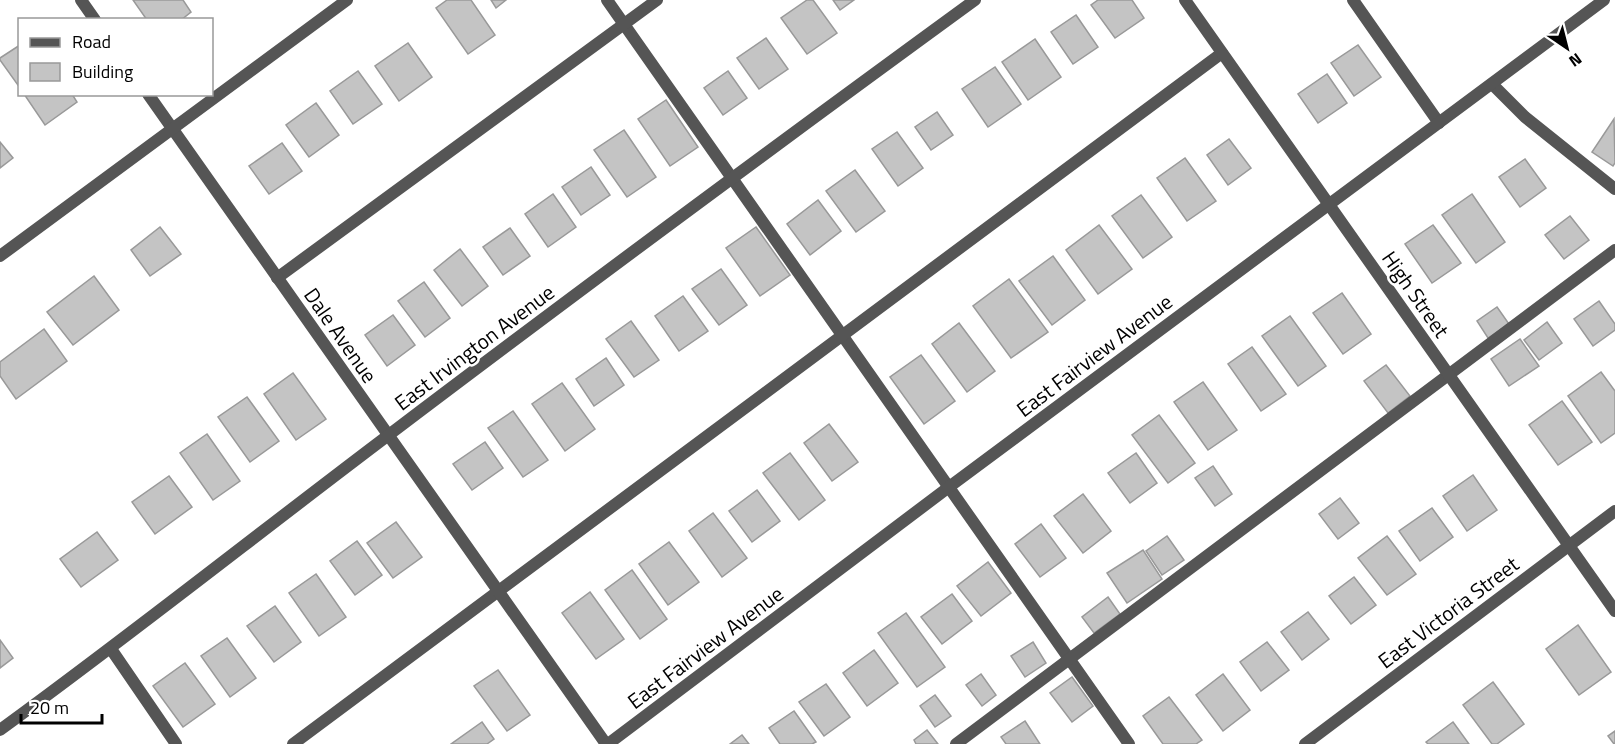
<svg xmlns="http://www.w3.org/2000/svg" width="1615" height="744" viewBox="0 0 1615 744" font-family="'Titillium Web',sans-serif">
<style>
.building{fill:#c4c4c4;stroke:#999;stroke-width:1.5}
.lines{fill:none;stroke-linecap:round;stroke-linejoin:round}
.service{stroke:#555;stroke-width:12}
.minor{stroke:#555;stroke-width:12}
.labels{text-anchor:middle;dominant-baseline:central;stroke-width:5;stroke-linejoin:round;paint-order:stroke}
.street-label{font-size:21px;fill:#000;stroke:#fff}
</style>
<rect width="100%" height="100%" fill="#fff"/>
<g class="building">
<path d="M133 0H183L191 12 181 20H147Z"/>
<path d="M447 0H471L495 35 468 54 436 8Z"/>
<path d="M491 0H506L496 8Z"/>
<path d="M807 0H813L837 33 807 54 781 18Z"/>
<path d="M833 0H854L840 10Z"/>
<path d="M1098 0H1132L1144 18 1115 38 1091 5Z"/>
<path d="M1076 15 1098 47 1073 64 1051 32Z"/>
<path d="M766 38 788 69 759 89 737 58Z"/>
<path d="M1035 39 1061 77 1028 100 1002 62Z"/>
<path d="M408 43 432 77 399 101 375 66Z"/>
<path d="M20 45V88L0 60V58Z"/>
<path d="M1358 45 1381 77 1354 96 1331 63Z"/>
<path d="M995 67 1021 104 988 127 962 89Z"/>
<path d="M358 71 382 104 353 124 330 91Z"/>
<path d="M728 71 747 98 723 115 704 88Z"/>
<path d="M1327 74 1347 103 1318 123 1298 94Z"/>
<path d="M24 94H72L77 102 45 125Z"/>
<path d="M666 100 698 147 670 166 638 119Z"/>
<path d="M316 103 339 135 309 157 286 125Z"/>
<path d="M937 112 953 135 931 150 915 127Z"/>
<path d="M1614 119 1615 163 1613 166 1592 152Z"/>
<path d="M624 130 656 177 627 197 594 150Z"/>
<path d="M897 132 923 168 898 186 872 149Z"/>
<path d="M1229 139 1251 168 1228 185 1207 155Z"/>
<path d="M0 142 13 158 0 168Z"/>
<path d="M282 143 302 171 269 194 249 166Z"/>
<path d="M1185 158 1216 201 1187 221 1157 178Z"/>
<path d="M1525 159 1546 188 1520 207 1499 177Z"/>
<path d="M591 167 610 195 581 215 562 187Z"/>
<path d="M855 170 885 211 856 232 826 191Z"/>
<path d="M553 194 576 227 548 247 525 214Z"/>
<path d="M1472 194 1505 242 1476 263 1442 215Z"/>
<path d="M1141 195 1172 237 1143 258 1112 216Z"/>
<path d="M818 200 841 231 810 255 787 224Z"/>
<path d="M1570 216 1589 240 1564 259 1545 235Z"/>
<path d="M1099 225 1132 269 1098 294 1066 250Z"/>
<path d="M1433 225 1461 263 1432 283 1405 244Z"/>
<path d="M160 227 181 254 150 276 131 250Z"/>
<path d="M756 227 790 275 760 296 726 248Z"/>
<path d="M510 228 530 256 503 275 483 247Z"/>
<path d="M460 249 488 286 462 306 434 270Z"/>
<path d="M1053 256 1085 300 1052 325 1019 281Z"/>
<path d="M721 269 747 305 719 325 692 289Z"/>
<path d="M94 276 119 310 73 345 47 312Z"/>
<path d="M1009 279 1048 332 1011 358 973 306Z"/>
<path d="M424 282 450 318 425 337 398 301Z"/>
<path d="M1342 293 1371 334 1343 354 1313 313Z"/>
<path d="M683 296 708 331 679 351 655 316Z"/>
<path d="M1599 301 1615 324V330L1593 346 1574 319Z"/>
<path d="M1497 307 1509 324 1488 338 1477 321Z"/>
<path d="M393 315 415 345 387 366 365 335Z"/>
<path d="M1290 316 1326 366 1298 386 1262 336Z"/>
<path d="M631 321 659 360 634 377 606 339Z"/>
<path d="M1547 322 1562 343 1539 360 1524 340Z"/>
<path d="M959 323 995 371 967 392 932 344Z"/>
<path d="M44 329 67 361 16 399 0 376V362Z"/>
<path d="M1520 339 1539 366 1509 386 1491 359Z"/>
<path d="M1252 347 1286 394 1261 411 1228 364Z"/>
<path d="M921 355 955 401 924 424 890 377Z"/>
<path d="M606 358 624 385 594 406 576 379Z"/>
<path d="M1386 365 1410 396 1388 413 1364 381Z"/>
<path d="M1601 372 1615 391V433L1601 443 1568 396Z"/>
<path d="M293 373 326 419 296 440 264 394Z"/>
<path d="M1203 382 1237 430 1208 450 1174 402Z"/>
<path d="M562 383 595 429 565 451 532 404Z"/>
<path d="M247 397 279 441 250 462 218 417Z"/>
<path d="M1562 401 1592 442 1558 465 1529 425Z"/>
<path d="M513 411 548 460 523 477 488 428Z"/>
<path d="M1159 415 1195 463 1168 483 1132 435Z"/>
<path d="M829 424 858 462 832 481 804 443Z"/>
<path d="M207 434 240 481 213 500 180 453Z"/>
<path d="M485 442 503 468 472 490 453 464Z"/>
<path d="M790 453 825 500 799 520 763 473Z"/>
<path d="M1136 453 1157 483 1130 503 1108 473Z"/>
<path d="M1213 466 1232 494 1215 506 1195 478Z"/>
<path d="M1473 475 1497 510 1467 531 1443 496Z"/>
<path d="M169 476 192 507 155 534 132 502Z"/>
<path d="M757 490 780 521 752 542 729 511Z"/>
<path d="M1083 494 1111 531 1083 553 1054 516Z"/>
<path d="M1340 498 1359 523 1338 539 1319 514Z"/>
<path d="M1432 508 1453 537 1420 561 1399 531Z"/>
<path d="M713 513 747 558 722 577 689 531Z"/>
<path d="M396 522 422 557 393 578 367 543Z"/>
<path d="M1041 524 1066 558 1040 577 1015 544Z"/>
<path d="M97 532 118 560 81 587 60 559Z"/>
<path d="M1167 536 1184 560 1162 575 1146 551Z"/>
<path d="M1387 536 1416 574 1387 595 1358 558Z"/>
<path d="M357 541 382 575 355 595 330 561Z"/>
<path d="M669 542 699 582 668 605 639 564Z"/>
<path d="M1143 550 1162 579 1127 603 1107 573Z"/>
<path d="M988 562 1011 593 981 616 957 586Z"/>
<path d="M632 570 667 619 640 639 605 590Z"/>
<path d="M316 574 346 617 319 636 289 593Z"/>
<path d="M1354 577 1376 605 1351 624 1329 596Z"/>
<path d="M590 592 624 639 596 659 562 613Z"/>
<path d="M952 594 972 621 942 644 921 617Z"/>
<path d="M1108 597 1120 614 1094 633 1082 617Z"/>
<path d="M275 606 301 642 274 662 247 626Z"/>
<path d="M1308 612 1329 639 1302 660 1281 632Z"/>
<path d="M906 613 945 667 917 687 878 633Z"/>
<path d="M1578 625 1611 672 1579 695 1546 649Z"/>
<path d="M227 638 256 678 230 697 201 656Z"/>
<path d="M0 640 13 658 0 668Z"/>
<path d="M1033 642 1046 663 1025 677 1011 656Z"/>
<path d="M1267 642 1289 670 1261 691 1240 662Z"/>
<path d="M874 650 898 683 867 706 843 673Z"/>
<path d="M185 663 215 704 183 727 153 686Z"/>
<path d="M498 670 530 715 507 731 474 686Z"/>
<path d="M981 674 996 695 982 706 966 685Z"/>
<path d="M1223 674 1250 710 1223 731 1196 695Z"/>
<path d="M1072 677 1093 706 1072 722 1050 693Z"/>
<path d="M1493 682 1524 724 1497 744H1492L1463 705Z"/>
<path d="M826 684 850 717 824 736 799 702Z"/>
<path d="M935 695 951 716 935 727 920 706Z"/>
<path d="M1169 697 1202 740 1196 744H1163L1143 716Z"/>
<path d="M794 711 816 742 812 744H780L769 728Z"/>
<path d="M1025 721 1040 744H1006L1001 737Z"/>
<path d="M482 722 494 739 487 744H451Z"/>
<path d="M1453 722 1469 744H1428L1426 742Z"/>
<path d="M927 730 938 744H916L914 740Z"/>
<path d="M1615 731V744H1614L1608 736Z"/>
<path d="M742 735 749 744H730Z"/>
</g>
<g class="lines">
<g class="service">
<path d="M607 0 1129 744"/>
<path d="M1353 0 1439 123"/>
<path d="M1492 84 1525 117 1615 189"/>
<path d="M277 278 657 0"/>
<path d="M111 649 176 744"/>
<path d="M293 744 1222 53"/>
<path d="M956 744 1615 250"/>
</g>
<g class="minor">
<path d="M81 0 95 20"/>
<path d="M1185 0 1615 611"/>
<path d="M148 94 606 744"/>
<path d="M0 256 347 0"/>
<path d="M0 730C132 634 260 532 390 434 584 287 779 143 975 0"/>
<path d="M608 744 949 487 1604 0"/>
<path d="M1305 744 1615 511"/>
</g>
</g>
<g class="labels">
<g class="street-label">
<text transform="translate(1416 294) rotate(55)">High Street</text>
<text transform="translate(341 335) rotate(55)">Dale Avenue</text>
<text transform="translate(474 347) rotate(-37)">East Irvington Avenue</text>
<text transform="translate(1094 355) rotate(-37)">East Fairview Avenue</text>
<text transform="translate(1448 612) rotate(-37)">East Victoria Street</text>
<text transform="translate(705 647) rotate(-37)">East Fairview Avenue</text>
</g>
</g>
<rect x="18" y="18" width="195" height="78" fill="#ffffff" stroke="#999999" stroke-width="1.5"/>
<rect x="30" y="38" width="30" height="9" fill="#555555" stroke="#999999" stroke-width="1.5"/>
<text x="72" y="48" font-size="18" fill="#000000">Road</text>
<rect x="30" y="63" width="30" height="18" fill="#c4c4c4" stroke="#999999" stroke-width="1.5"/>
<text x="72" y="78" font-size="18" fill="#000000">Building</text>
<g transform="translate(1567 48) rotate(145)" stroke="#ffffff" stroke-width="4.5" paint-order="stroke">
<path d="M0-4.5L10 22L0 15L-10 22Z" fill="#000000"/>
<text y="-9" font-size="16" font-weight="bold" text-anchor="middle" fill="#000000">N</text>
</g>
<path d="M21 714v9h81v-9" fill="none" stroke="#000000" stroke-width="3"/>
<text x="30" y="714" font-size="18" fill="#000000" stroke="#ffffff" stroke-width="4.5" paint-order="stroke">20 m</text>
</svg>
